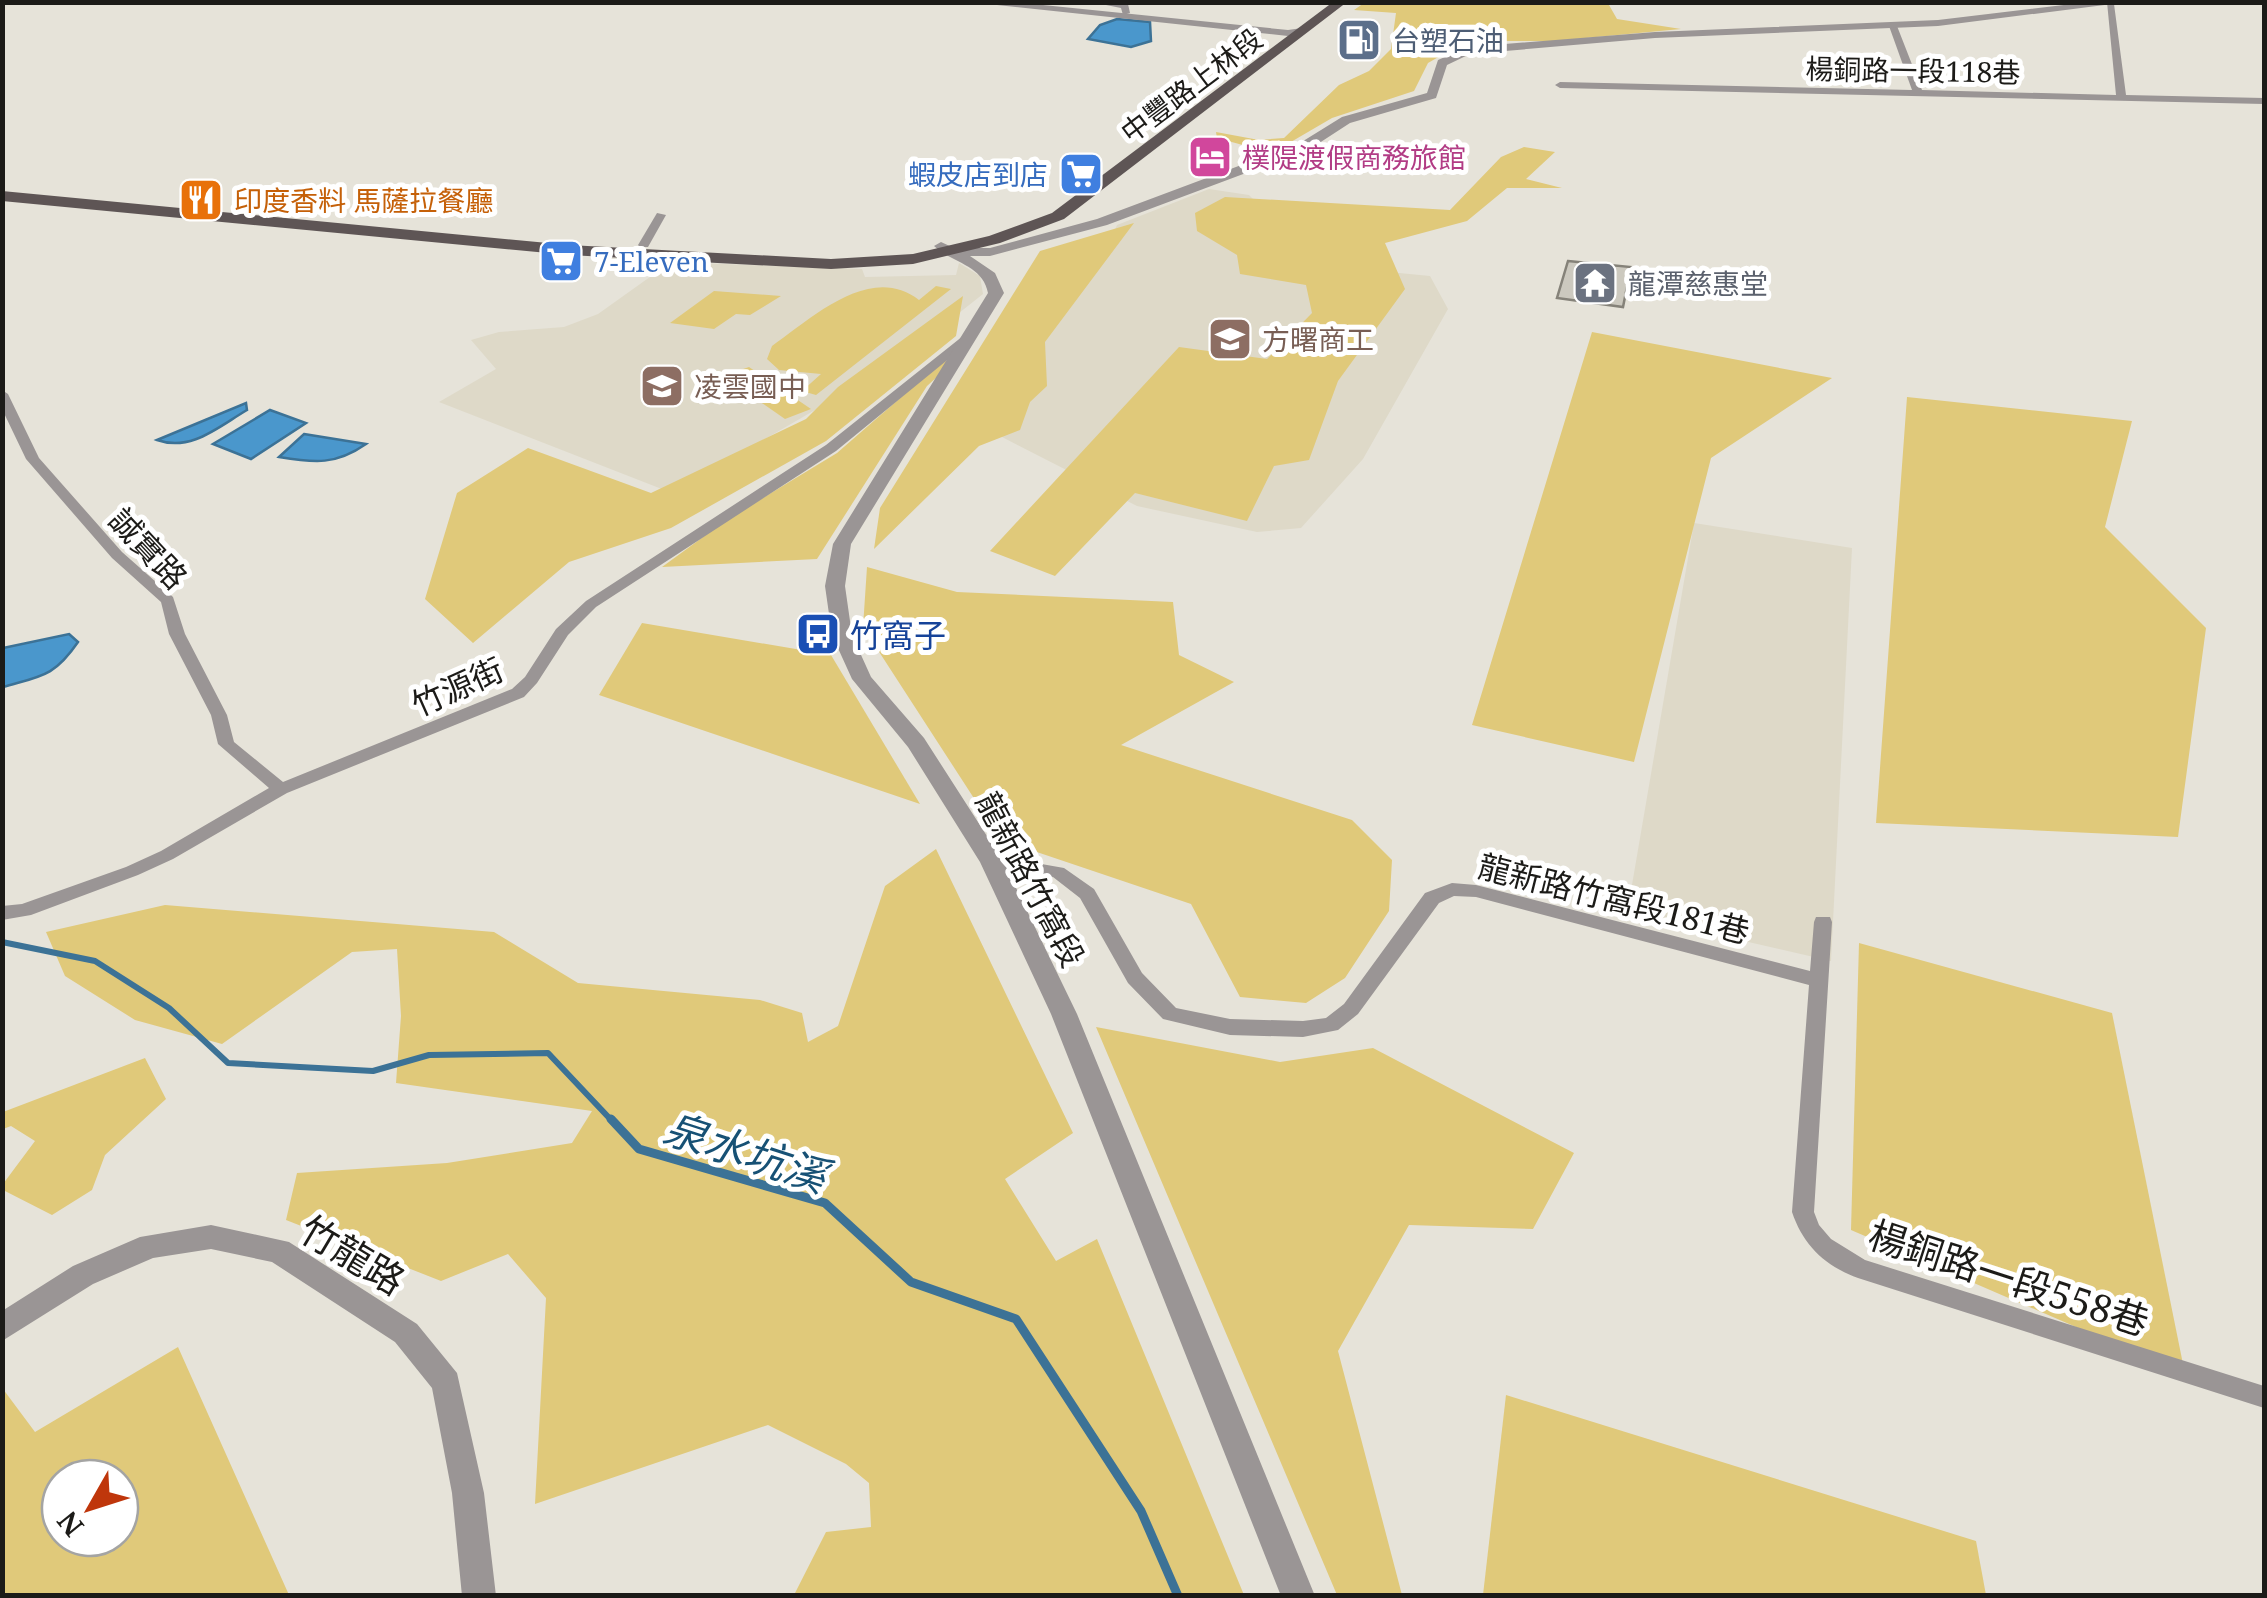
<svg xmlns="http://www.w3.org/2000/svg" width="2267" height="1598" viewBox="0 0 2267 1598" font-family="'Noto Serif','Noto Sans TC',serif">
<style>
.built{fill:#ded9c8}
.green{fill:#e0c97a;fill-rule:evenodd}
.water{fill:#4a97cc;stroke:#3c7296;stroke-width:2.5}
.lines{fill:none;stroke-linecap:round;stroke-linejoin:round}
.stream-far1{stroke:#3c7296;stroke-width:6}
.stream{stroke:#3c7296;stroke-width:9}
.building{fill:#ccc9bf;stroke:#858279;stroke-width:2.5}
.minor{fill:#9a9595;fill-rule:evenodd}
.tertiary{fill:#9a9595;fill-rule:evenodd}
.primary{fill:#5e5555;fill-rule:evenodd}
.labels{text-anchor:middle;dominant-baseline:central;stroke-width:10;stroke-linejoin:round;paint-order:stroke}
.far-service-label{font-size:28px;fill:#4e5e75;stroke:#fff;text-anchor:start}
.far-street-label{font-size:28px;fill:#1c1b18;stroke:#fff}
.far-hotel-label{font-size:28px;fill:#b23c85;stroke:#fff;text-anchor:start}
.far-shop-label{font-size:28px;fill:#366cbe;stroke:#fff;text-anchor:end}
.far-food-label{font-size:28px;fill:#c56008;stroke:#fff;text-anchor:start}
.far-worship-label{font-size:28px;fill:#5b616d;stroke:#fff;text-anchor:start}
.far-education-label{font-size:28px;fill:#785e54;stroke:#fff;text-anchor:start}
.street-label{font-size:32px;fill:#1c1b18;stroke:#fff}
.transit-label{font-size:32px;fill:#164399;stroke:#fff;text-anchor:start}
.near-street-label{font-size:38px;fill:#1c1b18;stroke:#fff}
.near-water-label{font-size:42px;font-style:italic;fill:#175175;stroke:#fff}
</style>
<rect width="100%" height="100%" fill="#e6e3d9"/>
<g class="built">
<path d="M1209 189 1249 195 1269 215 1297 263 1430 276 1448 309 1363 459 1301 528 1257 532 1137 506 1002 437 1004 368 1106 250 1117 225Z"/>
<path d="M671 262 862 269 865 277 956 275 959 263 980 276 983 294 896 363 672 493 439 402 496 369 471 340 499 332 564 327 598 314Z"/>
<path d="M1694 523 1852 548 1831 961 1627 914Z"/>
</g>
<g class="green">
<path d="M1364 3H1646L1609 5 1617 19 1681 29 1554 41H1493L1456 47 1428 63 1414 91 1332 118 1272 153 1217 138 1216 132 1259 140 1284 138 1339 85 1369 71 1391 49 1396 13 1354 10Z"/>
<path d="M1524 147 1555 152 1526 179 1562 188H1507L1467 221 1385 243 1405 289 1338 381 1309 460 1274 466 1247 521 1135 493 1055 576 990 551 1179 347 1267 359 1312 313 1306 285 1240 274 1237 255 1197 231 1195 213 1225 197 1450 210 1501 157Z"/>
<path d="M1134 223 1045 342 1047 386 1030 402 1020 430 979 446 874 549 880 508 1040 251Z"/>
<path d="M936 286 951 289 816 395 802 391 821 374 779 370 767 359 772 346C811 319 870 262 919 300Z"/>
<path d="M714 291 781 296 750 315 736 314 714 329 670 323Z"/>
<path d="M963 296 956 336 826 441 671 528 569 562 473 643 425 599 457 493 528 448 651 493 806 419 838 387Z"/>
<path d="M1592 332 1832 378 1711 458 1634 762 1472 725Z"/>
<path d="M945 359 950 365 927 386 817 559 662 567 725 521 837 453Z"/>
<path d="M749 367 811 409 785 419 723 376Z"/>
<path d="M1907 397 2132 421 2105 527 2206 628 2178 837 1876 823Z"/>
<path d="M867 567 957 592 1173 602 1179 655 1234 682 1121 745 1352 820 1392 860 1389 911 1345 978 1306 1003 1240 997 1191 904 1001 840 863 627Z"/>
<path d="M642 623 831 655 920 804 599 695Z"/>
<path d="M936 849 1073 1133 1005 1179 1056 1261 1097 1239 1244 1595H794L826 1532 871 1527 869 1483 846 1464 768 1425 535 1504 546 1298 508 1254 441 1281 286 1220 297 1173 447 1163 572 1143 592 1111 396 1083 401 1016 397 949 352 952 222 1044 135 1020 65 976 46 932 165 905 494 932 578 983 760 1000 802 1013 808 1042 838 1026 885 886Z"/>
<path d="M1859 943 2112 1013 2185 1374 1851 1230Z"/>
<path d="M1096 1027 1280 1062 1373 1048 1574 1153 1533 1229 1409 1225 1338 1351 1402 1595H1337Z"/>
<path d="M145 1058 166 1099 105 1155 92 1190 52 1215 3 1190V1184L35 1141 11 1126 3 1129V1112Z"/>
<path d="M178 1347 289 1595H3V1389L35 1432ZM60 1478H120V1538H60Z"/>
<path d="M1506 1395 1976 1541 1986 1595H1483Z"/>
</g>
<g class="water">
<path d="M1117 19 1150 22 1151 41 1131 47 1088 39 1100 25Z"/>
<path d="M246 403 247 410C218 427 191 452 157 440Z"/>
<path d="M270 410 306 423 251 459 213 444Z"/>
<path d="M304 434 366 444C336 465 315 463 279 457Z"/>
<path d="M69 634 78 642C54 677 41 676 3 687V648Z"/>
</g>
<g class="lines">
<path class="stream-far1" d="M2 942 95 961 169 1008 228 1063 373 1071 429 1055 548 1053 613 1122"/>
<path class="stream" d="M611 1119 639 1149 825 1203 911 1282 1016 1319 1141 1511 1178 1596"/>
</g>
<path class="building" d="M1568 261 1631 267 1623 307 1557 298Z"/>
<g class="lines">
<g class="minor">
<path d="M1091 2 1128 4 1130 13 1123 15 1121 8Z"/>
<path d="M2107 2 2114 4 2126 95 2264 98V104L1560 88 1555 85 1560 82 1912 90 1889 26 1893 23 1897 26 1922 90 2116 95Z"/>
<path d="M657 213 666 215 648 247H640L638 245Z"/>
<path d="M963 336 973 339 836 451 596 607 568 635 537 683 524 697 287 793 173 859 138 875 31 915 2 920V906L22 904 126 867 161 851 269 788 218 744 211 715 169 634 161 602 112 558 26 459 2 409V390L8 394 39 458 122 552 173 597 185 634 227 715 234 742 283 782 512 689 525 677 556 629 586 601 826 445Z"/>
<path d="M991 855 1064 868 1094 889 1142 973 1176 1008 1230 1019 1303 1021 1326 1018 1344 1004 1425 893 1452 883 1476 885 1810 971 1814 922 1816 917H1830L1832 922 1814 1212 1819 1225 1831 1239 1865 1260 2264 1386V1408L1858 1278C1825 1266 1803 1245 1792 1212L1809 985 1476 897 1454 896 1439 903 1358 1014 1338 1030 1303 1037 1230 1035 1163 1019 1128 983 1080 898 1053 877 985 865 982 861Z"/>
</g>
<g class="tertiary">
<path d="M969 2H1013L1288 30 1302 28 1308 31 1288 36Z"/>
<path d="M2089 2H2128L1938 26 1655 38 1470 54 1447 65 1436 98 1350 123 1310 149 1107 225 990 256H970L995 273 1004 293 851 544 845 586 852 635 871 677 924 738 1003 861 1077 1014 1315 1596H1281L1051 1014 980 862 908 747 852 679 832 635 825 586 833 544 988 293C983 265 952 263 934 246L941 242 954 248H990L1097 219 1300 143 1342 117 1427 93 1438 60 1468 47 1655 32 1938 20Z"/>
<path d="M211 1225 289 1242 417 1324 457 1373 484 1493 496 1596H462L452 1493 432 1388 395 1342 272 1262 211 1249 153 1258 93 1284 2 1341V1311L73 1266 140 1237Z"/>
</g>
<path class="primary" d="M1333 2H1347L1064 219 1000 243 913 264 831 269 569 255 2 201V191L569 245 831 259 913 254 989 236 1052 213Z"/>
</g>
<defs>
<symbol id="fuel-square" viewBox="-11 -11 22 22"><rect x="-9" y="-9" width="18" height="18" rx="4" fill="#5c6f8a" stroke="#fff"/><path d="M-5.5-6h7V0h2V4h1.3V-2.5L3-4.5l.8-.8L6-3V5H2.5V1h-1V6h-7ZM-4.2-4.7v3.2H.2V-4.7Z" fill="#fff"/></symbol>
<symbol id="hotel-square" viewBox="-11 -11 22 22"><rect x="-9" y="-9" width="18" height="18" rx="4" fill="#d1479c" stroke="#fff"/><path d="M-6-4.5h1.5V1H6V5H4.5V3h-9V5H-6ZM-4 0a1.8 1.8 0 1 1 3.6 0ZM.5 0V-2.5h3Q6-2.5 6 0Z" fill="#fff"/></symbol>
<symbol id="supermarket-square" viewBox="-11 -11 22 22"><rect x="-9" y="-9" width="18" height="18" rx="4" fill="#3f7fe0" stroke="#fff"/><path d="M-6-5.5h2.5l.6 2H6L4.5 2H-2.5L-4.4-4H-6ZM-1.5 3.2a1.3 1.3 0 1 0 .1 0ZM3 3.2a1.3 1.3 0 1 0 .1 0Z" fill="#fff"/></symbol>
<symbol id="restaurant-square" viewBox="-11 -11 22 22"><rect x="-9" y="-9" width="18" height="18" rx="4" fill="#e8710a" stroke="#fff"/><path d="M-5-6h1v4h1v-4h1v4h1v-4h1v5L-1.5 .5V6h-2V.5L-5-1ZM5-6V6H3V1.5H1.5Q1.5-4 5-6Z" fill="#fff"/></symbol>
<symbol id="temple-square" viewBox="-11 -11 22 22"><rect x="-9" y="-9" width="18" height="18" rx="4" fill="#6b7280" stroke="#fff"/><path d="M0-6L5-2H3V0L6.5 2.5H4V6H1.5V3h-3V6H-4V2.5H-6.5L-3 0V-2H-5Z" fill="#fff"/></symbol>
<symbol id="school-square" viewBox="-11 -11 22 22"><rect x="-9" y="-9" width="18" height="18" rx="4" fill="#8d6e63" stroke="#fff"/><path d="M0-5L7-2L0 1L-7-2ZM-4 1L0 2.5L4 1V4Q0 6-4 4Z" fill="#fff"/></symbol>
<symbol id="bus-square" viewBox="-11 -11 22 22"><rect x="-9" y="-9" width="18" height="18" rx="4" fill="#1a4fb4" stroke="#fff"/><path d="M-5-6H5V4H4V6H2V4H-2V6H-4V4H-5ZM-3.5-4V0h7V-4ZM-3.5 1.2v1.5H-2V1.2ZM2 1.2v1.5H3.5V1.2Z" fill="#fff"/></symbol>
</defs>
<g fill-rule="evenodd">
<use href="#fuel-square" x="1334" y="15" width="50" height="50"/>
<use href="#hotel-square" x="1185" y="132" width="50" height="50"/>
<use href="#supermarket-square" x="1056" y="149" width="50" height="50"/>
<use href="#restaurant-square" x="176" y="175" width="50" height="50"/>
<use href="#supermarket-square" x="536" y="236" width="50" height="50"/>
<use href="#temple-square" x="1570" y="258" width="50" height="50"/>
<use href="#school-square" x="1205" y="314" width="50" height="50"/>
<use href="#school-square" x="637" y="361" width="50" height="50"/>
<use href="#bus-square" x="793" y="609" width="50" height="50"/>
</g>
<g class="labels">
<g class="far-service-label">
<text x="1392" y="40">台塑石油</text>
</g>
<g class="far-street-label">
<text transform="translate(1913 70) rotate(1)">楊銅路一段118巷</text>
<text transform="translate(1191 85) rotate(-37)">中豐路上林段</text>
</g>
<g class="far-hotel-label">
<text x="1242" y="157">樸隄渡假商務旅館</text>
</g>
<g class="far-shop-label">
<text x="1048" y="174">蝦皮店到店</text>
<text x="594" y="261" text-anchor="start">7-Eleven</text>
</g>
<g class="far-food-label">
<text x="234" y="200">印度香料 馬薩拉餐廳</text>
</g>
<g class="far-worship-label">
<text x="1628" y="283">龍潭慈惠堂</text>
</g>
<g class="far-education-label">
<text x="1262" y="339">方曙商工</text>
<text x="694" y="386">凌雲國中</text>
</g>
<g class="street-label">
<text transform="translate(149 548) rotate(47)">誠實路</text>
<text transform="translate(457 686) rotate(-24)">竹源街</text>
<text transform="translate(1031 879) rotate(62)">龍新路竹窩段</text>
<text transform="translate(1614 898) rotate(14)">龍新路竹窩段181巷</text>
</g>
<g class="transit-label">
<text x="850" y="634">竹窩子</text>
</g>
<g class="near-street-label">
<text transform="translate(353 1254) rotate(31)">竹龍路</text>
<text transform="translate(2009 1277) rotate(18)">楊銅路一段558巷</text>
</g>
<g class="near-water-label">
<text transform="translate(746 1151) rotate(18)">泉水坑溪</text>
</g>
</g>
<rect width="2267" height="1598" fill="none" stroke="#1c1b18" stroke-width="10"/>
<g transform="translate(90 1508) rotate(231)"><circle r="48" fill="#ffffff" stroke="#a4a4a3" stroke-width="2.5"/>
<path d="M0-8L18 38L0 25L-18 38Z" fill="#bf360b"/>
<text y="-15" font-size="28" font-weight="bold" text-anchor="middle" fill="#1c1b18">N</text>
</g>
</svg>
